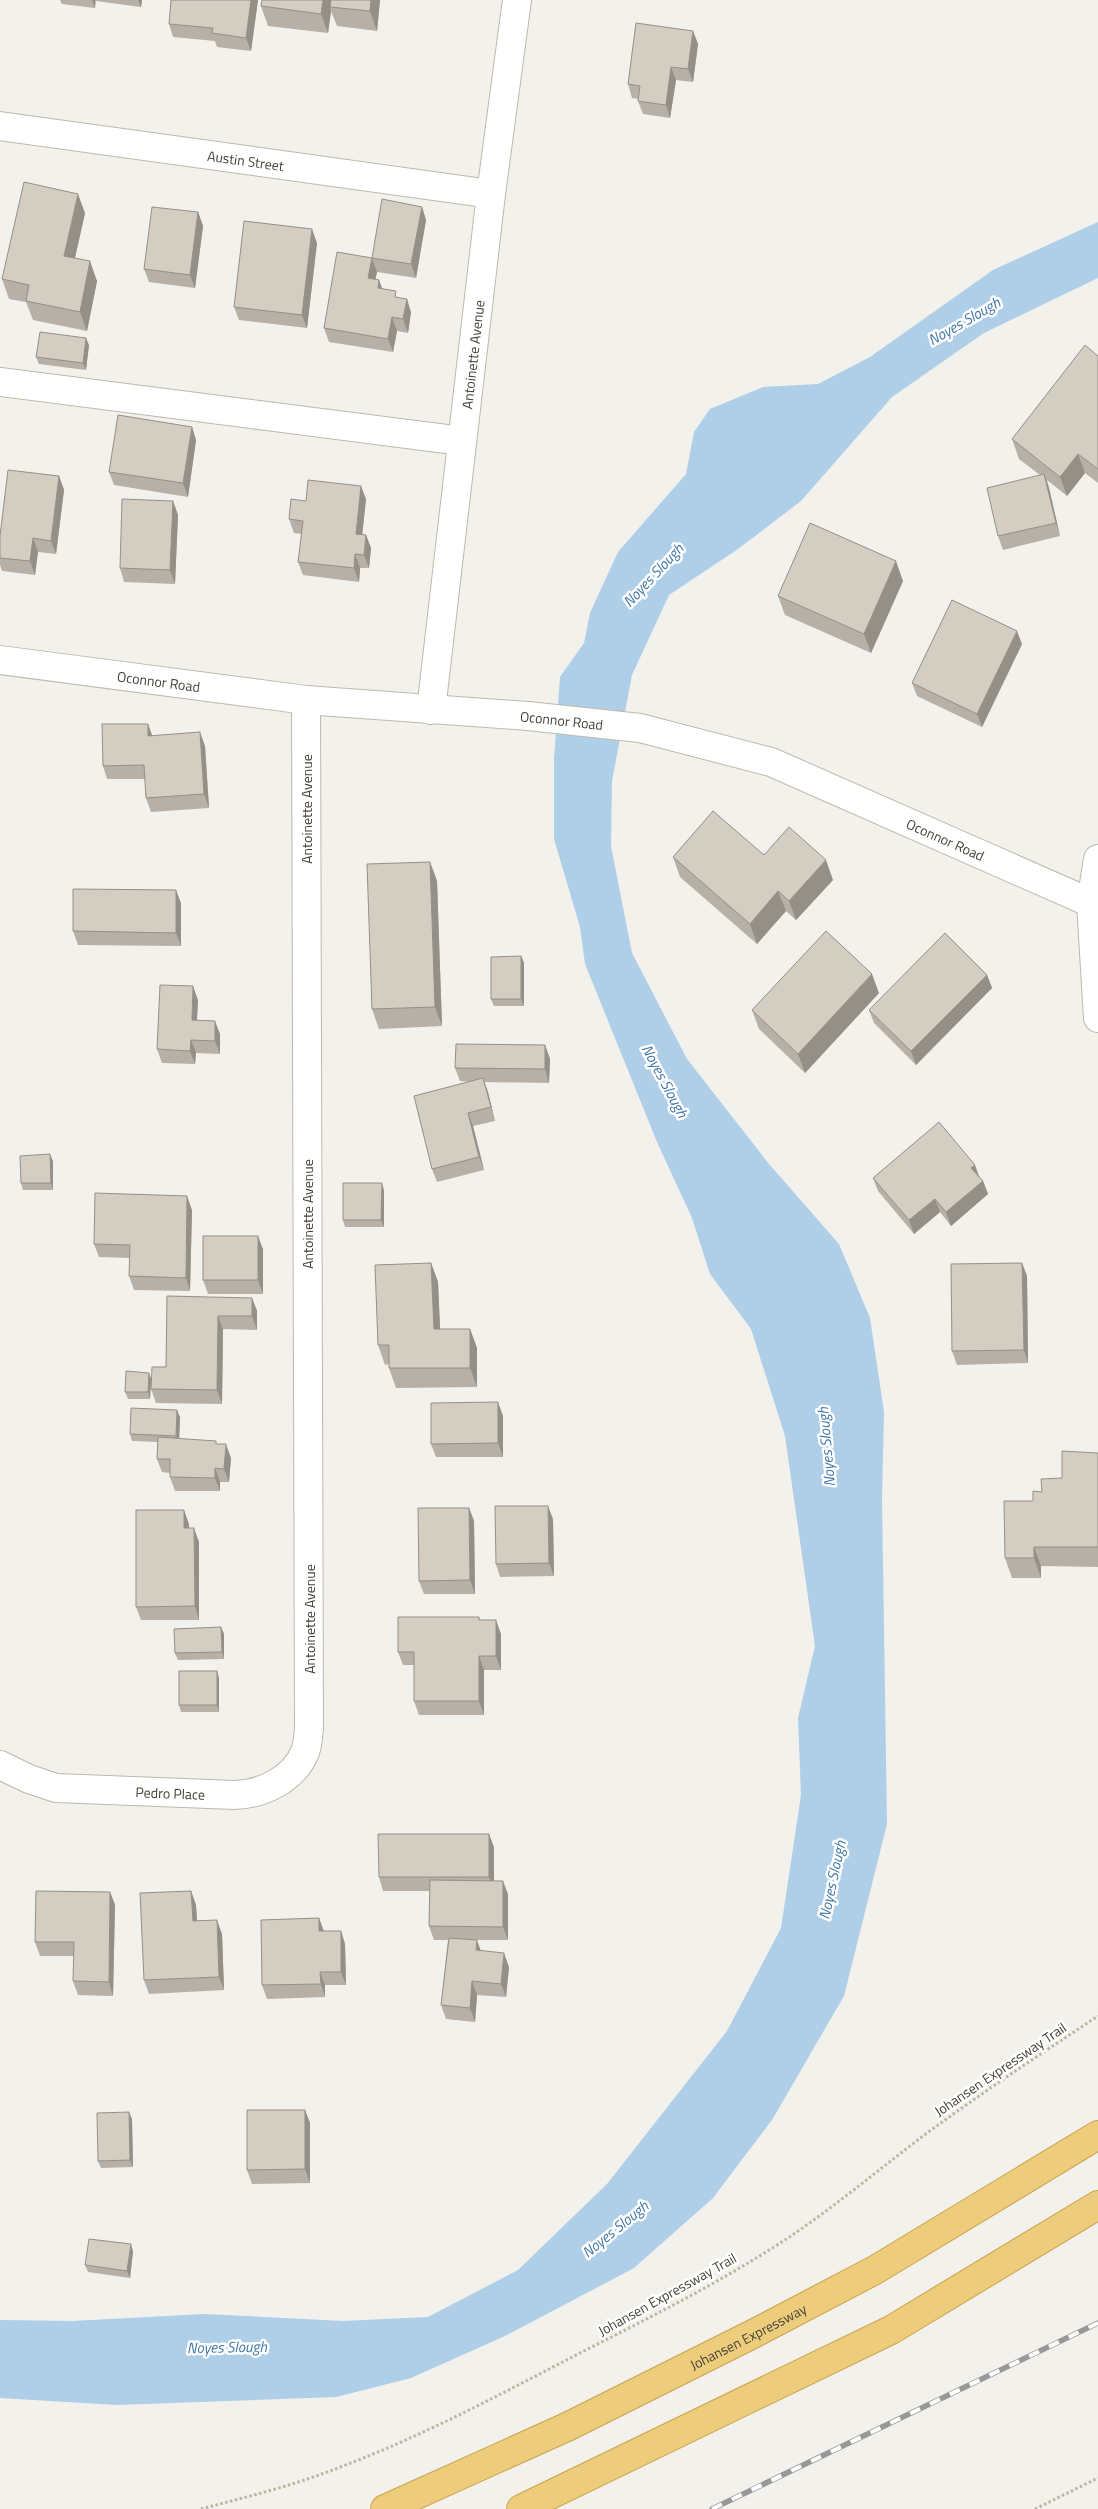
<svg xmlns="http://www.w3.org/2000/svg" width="1098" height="2509" viewBox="0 0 1098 2509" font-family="'Titillium Web',sans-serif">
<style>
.water{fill:#afcee8}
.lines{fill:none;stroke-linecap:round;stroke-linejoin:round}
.minor-casing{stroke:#beb9ae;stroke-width:30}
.highway-casing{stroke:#cca24d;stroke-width:30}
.path{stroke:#beb5a1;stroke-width:3;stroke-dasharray:2.5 2.5;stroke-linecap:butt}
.minor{stroke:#fff;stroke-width:28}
.highway{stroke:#edcc7c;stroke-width:28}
.rail-casing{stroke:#989898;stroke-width:5.5}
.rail{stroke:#fff;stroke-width:4;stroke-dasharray:11;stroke-linecap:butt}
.wall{fill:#b6b0a6}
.shaded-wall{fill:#949087}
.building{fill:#d4cdc1;stroke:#949087}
.labels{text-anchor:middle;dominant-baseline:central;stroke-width:5;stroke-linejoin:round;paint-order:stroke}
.street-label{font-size:14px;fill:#474239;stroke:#fff}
.water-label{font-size:15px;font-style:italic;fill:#3f76a7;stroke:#fff}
</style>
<rect width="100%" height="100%" fill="#f3f1eb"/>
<path class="water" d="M1098 222V278L984 333 892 397 801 501 738 549 669 595 632 675 612 781 611 846 632 953 687 1059 769 1164 839 1244 870 1318 884 1412 882 1498 887 1824 844 1996 772 2120 713 2198 634 2268 505 2336 411 2378 336 2397 117 2405 0 2398V2320L72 2321 205 2314 343 2321 428 2317 518 2270 607 2184 727 2031 781 1928 801 1795 798 1718 815 1646 785 1436 751 1329 710 1274 692 1218 657 1142 585 964 580 927 554 839V759L560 677 584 643 590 613 618 552 686 474 694 432 710 409 763 387 818 384 870 357 993 270Z"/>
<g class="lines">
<defs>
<g id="minor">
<path id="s1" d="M0 126 491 194"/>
<path d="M0 382 462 441"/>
<path id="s2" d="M0 660 306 700 528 716 640 728 771 762 1091 903"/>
<path id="s3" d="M431 710 491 194 517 0"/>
<path d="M1098 859 1091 903 1098 1018"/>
<path id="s4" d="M0 1765 29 1779 56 1788 235 1795C263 1794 294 1779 305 1752 308 1745 308 1736 309 1728L306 700"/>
</g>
<g id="highway">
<path id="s5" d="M385 2509 569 2426 753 2334 875 2270 1098 2135"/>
<path d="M521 2509 891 2330 1098 2205"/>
</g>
</defs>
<use href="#minor" class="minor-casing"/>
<use href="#highway" class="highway-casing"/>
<g class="path">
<path d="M201 2509C246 2497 292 2486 335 2469 419 2438 499 2395 578 2354 645 2320 711 2287 774 2247 826 2214 873 2174 923 2136 980 2094 1039 2055 1098 2016"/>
<path d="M1035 2509 1098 2478"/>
</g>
<use href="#minor" class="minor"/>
<use href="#highway" class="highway"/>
<defs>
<path id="rail" d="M712 2509 1098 2323"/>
</defs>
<use href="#rail" class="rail-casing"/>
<use href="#rail" class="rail"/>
</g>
<g class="wall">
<path d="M60 0H142L141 7 96 1 95 8 62 4Z"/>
<path d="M171 0H258L251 51 217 47 215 41 173 37 169 24Z"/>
<path d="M380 0 377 31 337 26 331 11 328 33 268 26 261 6Z"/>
<path d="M693 31 698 44 693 82 676 80 670 118 643 114 638 101V99L632 98 628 84Z"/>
<path d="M422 207 426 220 416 278 377 272 372 258Z"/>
<path d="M198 212 203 226 195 288 149 282 144 269Z"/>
<path d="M85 213 75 258 97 281 87 331 33 320 26 302 9 299 2 279Z"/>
<path d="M317 243 307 328 239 320 234 307Z"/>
<path d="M372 258 377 272 375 279 382 288 411 312 408 333 397 331 393 352 329 342 324 328Z"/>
<path d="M89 345 86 370 39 364 36 357Z"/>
<path d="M1098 356V483L1085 473 1067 496 1047 480 1049 488 1060 536 1003 550 998 536 1040 475 1019 459 1012 439Z"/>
<path d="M192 427 196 440 188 497 114 485 109 472Z"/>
<path d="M59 476 64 490 56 554 38 552 35 575 2 571 0 565V536Z"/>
<path d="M366 499 362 534 366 535 371 548 369 568H360L359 582 303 575 298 562 302 534 294 533 289 519 306 501Z"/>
<path d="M173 501 178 515 175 584 124 582 120 568Z"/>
<path d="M903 581 871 653 785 615 778 596Z"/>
<path d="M1022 644 982 727 917 696 912 683Z"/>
<path d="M148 724 152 735 205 746 209 808 151 812 146 798 145 779H107L103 766Z"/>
<path d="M673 857 833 880 796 920 786 911 757 944 680 877Z"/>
<path d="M430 862 437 881 442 1026 379 1029 372 1009Z"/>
<path d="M181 903V946L78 945 73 931Z"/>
<path d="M521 956 524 963V1006H494L491 999Z"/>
<path d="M987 975 992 988 916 1065 874 1023 869 1010Z"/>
<path d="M879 993 805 1073 759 1029 752 1010Z"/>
<path d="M198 1000 197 1020 220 1034V1054L196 1053 195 1064 162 1063 157 1049Z"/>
<path d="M545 1045 550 1059 549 1083 484 1082 488 1092 495 1121 473 1126 484 1170 437 1182 432 1169 470 1082 460 1081 455 1068Z"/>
<path d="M53 1161V1190H23L21 1183Z"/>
<path d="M979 1177 983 1181 988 1194 951 1226 940 1212 914 1234 878 1191 873 1178Z"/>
<path d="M384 1190V1227H345L343 1220Z"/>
<path d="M192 1210 190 1291 134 1290 129 1276 130 1258 99 1257 94 1244Z"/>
<path d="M263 1249V1294H208L203 1280Z"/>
<path d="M431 1263 438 1282 440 1329H470L477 1348V1387L396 1388 389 1368V1364L385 1365 378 1345Z"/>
<path d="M1022 1263 1027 1276 1028 1363 957 1365 952 1351Z"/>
<path d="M167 1296 252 1298 257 1311V1330L223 1329 222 1404 156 1403 151 1389V1380L150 1399H128L125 1392 149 1373 151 1379 166 1367Z"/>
<path d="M503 1416V1457H436L431 1444Z"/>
<path d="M180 1417 179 1439 217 1444 231 1458 229 1482H220V1491H175L170 1477V1473L162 1472 157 1459 158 1442 132 1441 130 1434Z"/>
<path d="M1098 1453V1567L1041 1566V1578H1012L1005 1558 1033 1501 1042 1492Z"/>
<path d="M469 1508 474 1521 475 1594H424L419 1581Z"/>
<path d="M553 1519 554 1576 500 1577 496 1564Z"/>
<path d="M189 1524V1528L199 1542V1620H141L136 1607Z"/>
<path d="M479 1617 480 1620 501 1634V1670H484V1715H419L414 1701V1665H403L398 1652Z"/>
<path d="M221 1627 224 1634V1659L178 1660 175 1653Z"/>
<path d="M217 1671 219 1678V1712H181L179 1705Z"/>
<path d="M494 1847V1881L508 1894V1940H473L481 1951 509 1967 506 1997 477 1995 475 2022 446 2019 441 2005 448 1940H434L429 1926 430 1891H383L379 1877Z"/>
<path d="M191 1891 196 1905 197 1921 222 1934 224 1990 149 1994 144 1980Z"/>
<path d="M110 1892 115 1905 113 1996 78 1995 73 1981 74 1956H40L35 1942Z"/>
<path d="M319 1918 324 1931H341L345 1944 346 1985H325V1997L267 1999 262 1985Z"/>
<path d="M305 2110 310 2123V2183L252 2184 247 2170Z"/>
<path d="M132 2119 133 2167 101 2168 98 2161Z"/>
<path d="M133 2251 130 2278 88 2272 85 2265Z"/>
</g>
<g class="shaded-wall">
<path d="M92 0H95V8Z"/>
<path d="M138 0H142L141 7Z"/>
<path d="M251 0H258L251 51 246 38Z"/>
<path d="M323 0H333L330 7 331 11 328 33 321 14Z"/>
<path d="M371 0H380L377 31 370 11Z"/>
<path d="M693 31 698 44 693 82 688 69Z"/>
<path d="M671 67 676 80 670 118 666 105Z"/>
<path d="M78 194 85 213 71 275 64 256Z"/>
<path d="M422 207 426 220 416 278 411 264Z"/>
<path d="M198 212 203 226 195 288 190 275Z"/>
<path d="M312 229 317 243 307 328 302 315Z"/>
<path d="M372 258 377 272 373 292 368 278Z"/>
<path d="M90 261 97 281 87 331 80 312Z"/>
<path d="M379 280 384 293 378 288Z"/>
<path d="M407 299 411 312 408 333 403 319Z"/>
<path d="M392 317 397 331 393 352 388 339Z"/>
<path d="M86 338 89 345 86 370 83 363Z"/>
<path d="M192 427 196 440 188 497 183 483Z"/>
<path d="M1078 454 1085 473 1067 496 1060 477Z"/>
<path d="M1044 474 1049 488 1060 536 1056 523Z"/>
<path d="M59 476 64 490 56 554 51 541Z"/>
<path d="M361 486 366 499 361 547 356 534Z"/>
<path d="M173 501 178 515 175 584 170 570Z"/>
<path d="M366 535 371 548 369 568 364 555Z"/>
<path d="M33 538 38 552 35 575 30 561Z"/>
<path d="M355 554 360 568 359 582 354 568Z"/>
<path d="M896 561 903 581 871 653 864 634Z"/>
<path d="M1017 631 1022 644 982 727 977 714Z"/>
<path d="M148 724 153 738 148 736Z"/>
<path d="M200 732 205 746 209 808 204 794Z"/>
<path d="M826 860 833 880 796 920 789 901Z"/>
<path d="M430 862 437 881 442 1026 435 1007Z"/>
<path d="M176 890 181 903V946L176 933Z"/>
<path d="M778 891 786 911 757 944 750 924Z"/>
<path d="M521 956 524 963V1006L521 999Z"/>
<path d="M872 974 879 993 805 1073 798 1054Z"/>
<path d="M987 975 992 988 916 1065 911 1051Z"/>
<path d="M193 986 198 1000 196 1034 192 1020Z"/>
<path d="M215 1021 220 1034V1054L215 1041Z"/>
<path d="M191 1040 196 1053 195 1064 190 1051Z"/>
<path d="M545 1045 550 1059 549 1083 545 1069Z"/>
<path d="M483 1078 488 1092 495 1121 491 1107Z"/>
<path d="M468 1113 473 1126 484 1170 479 1157Z"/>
<path d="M50 1154 53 1161V1190L51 1183Z"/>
<path d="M975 1165 980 1179 971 1168Z"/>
<path d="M983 1181 988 1194 951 1226 946 1212Z"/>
<path d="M382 1183 384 1190V1227L381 1220Z"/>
<path d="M187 1196 192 1210 190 1291 186 1278Z"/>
<path d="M935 1199 940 1212 914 1234 909 1220Z"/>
<path d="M258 1236 263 1249V1294L258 1280Z"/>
<path d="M431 1263 438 1282 441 1349 434 1329Z"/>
<path d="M1022 1263 1027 1276 1028 1363 1024 1350Z"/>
<path d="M252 1298 257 1311V1330L252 1316Z"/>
<path d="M218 1316 223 1329 222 1404 217 1390Z"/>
<path d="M470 1329 477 1348V1387L470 1368Z"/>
<path d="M149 1373 151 1379 150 1399 148 1392Z"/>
<path d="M498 1402 503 1416V1457L498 1443Z"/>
<path d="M177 1410 180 1417 179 1443 176 1436Z"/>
<path d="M226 1444 231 1458 229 1482 224 1469Z"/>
<path d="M215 1468 220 1482V1491L215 1478Z"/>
<path d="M548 1506 553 1519 554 1576 549 1563Z"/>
<path d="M469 1508 474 1521 475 1594 470 1580Z"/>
<path d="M184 1510 189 1524V1542L184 1528Z"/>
<path d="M194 1528 199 1542V1620L195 1606Z"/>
<path d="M1034 1547 1041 1566V1578L1034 1558Z"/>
<path d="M496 1620 501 1634V1670L496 1656Z"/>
<path d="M221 1627 224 1634V1659L222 1652Z"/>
<path d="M479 1656 484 1670V1715L479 1701Z"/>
<path d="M217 1671 219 1678V1712L217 1705Z"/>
<path d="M489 1834 494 1847V1891L489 1877Z"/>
<path d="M503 1881 508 1894V1940L503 1927Z"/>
<path d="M191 1891 196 1905 198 1934 193 1921Z"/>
<path d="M110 1892 115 1905 113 1996 109 1982Z"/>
<path d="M319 1918 324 1932 319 1931Z"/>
<path d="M217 1920 222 1934 224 1990 219 1977Z"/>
<path d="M341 1931 345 1944 346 1985 341 1972Z"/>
<path d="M477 1940 482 1954 476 1950Z"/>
<path d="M504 1953 509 1967 506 1997 501 1984Z"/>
<path d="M320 1972 325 1985V1997L321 1984Z"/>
<path d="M472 1981 477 1995 475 2022 470 2008Z"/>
<path d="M305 2110 310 2123V2183L305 2169Z"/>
<path d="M129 2112 132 2119 133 2167 130 2160Z"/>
<path d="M131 2244 133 2251 130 2278 127 2271Z"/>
</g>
<g class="building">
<path d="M171 0H251L246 38 212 33 213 28 169 24Z"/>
<path d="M262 0H323L321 14 261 6Z"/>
<path d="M331 0H371L370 11 330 7Z"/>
<path d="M636 23 693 31 688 69 671 67 666 105 638 101 640 86 628 84Z"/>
<path d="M24 182 78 194 64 256 90 261 80 312 26 301 29 285 2 279Z"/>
<path d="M382 199 422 207 411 264 372 258Z"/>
<path d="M152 207 198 212 190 275 144 269Z"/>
<path d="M244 221 312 229 302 315 234 307Z"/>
<path d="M337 252 372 258 368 278 379 280 378 288 396 291 395 297 407 299 403 319 392 317 388 339 324 328Z"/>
<path d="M40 332 86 338 83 363 36 357Z"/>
<path d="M1085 345 1098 356V469L1078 454 1060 477 1012 439Z"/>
<path d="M118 415 192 427 183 483 109 472Z"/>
<path d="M8 470 59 476 51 541 33 538 30 561 0 558V536Z"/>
<path d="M1044 474 1056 523 998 536 987 488Z"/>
<path d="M308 480 361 486 356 534 366 535 364 555 355 554 354 568 298 562 303 521 289 519 291 499 306 501Z"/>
<path d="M122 499 173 501 170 570 120 568Z"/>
<path d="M810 523 896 561 864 634 778 596Z"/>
<path d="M952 600 1017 631 977 714 912 683Z"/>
<path d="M102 724H148V736L200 732 204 794 146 798 144 765 103 766Z"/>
<path d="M713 811 764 855 789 827 826 860 789 901 778 891 750 924 673 857Z"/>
<path d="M430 862 435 1007 372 1009 367 864Z"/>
<path d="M73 889 176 890V933L73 931Z"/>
<path d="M826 931 872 974 798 1054 752 1010Z"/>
<path d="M945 933 987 975 911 1051 869 1010Z"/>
<path d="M521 956V999H491V957Z"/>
<path d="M160 985 193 986 192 1020 215 1021V1041L191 1040 190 1051 157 1049Z"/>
<path d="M456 1044 545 1045V1069L455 1068Z"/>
<path d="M483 1078 491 1107 468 1113 479 1157 432 1169 414 1096Z"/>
<path d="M939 1122 975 1165 971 1168 983 1181 946 1212 935 1199 909 1220 873 1178Z"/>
<path d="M50 1154 51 1183H21L20 1156Z"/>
<path d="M343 1183H382L381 1220H343Z"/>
<path d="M95 1193 187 1196 186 1278 129 1276 130 1245 94 1244Z"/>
<rect x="203" y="1236" width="55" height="44"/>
<path d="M431 1263 434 1329H470V1368H389V1345H378L375 1265Z"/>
<path d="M1022 1263 1024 1350 952 1351 951 1264Z"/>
<path d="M167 1296 252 1298V1316H218L217 1390 151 1389 152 1367H166Z"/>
<path d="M126 1371 149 1373 148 1392H125Z"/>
<path d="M498 1402V1443L431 1444V1403Z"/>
<path d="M131 1408 177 1410 176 1436 130 1434Z"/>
<path d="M158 1437 216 1441V1444H226L224 1469 215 1468V1478L170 1477V1459H157Z"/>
<path d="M1062 1451 1098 1453V1547H1034V1558H1005L1004 1501H1033V1491L1042 1492 1041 1479 1062 1478Z"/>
<path d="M495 1506H548L549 1563 496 1564Z"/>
<path d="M418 1508H469L470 1580 419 1581Z"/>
<path d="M136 1510H184V1528H194L195 1606 136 1607Z"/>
<path d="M398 1617H479V1620H496V1656H479V1701H414V1652H398Z"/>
<path d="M221 1627 222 1652 175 1653 174 1629Z"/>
<rect x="179" y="1671" width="38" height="34"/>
<path d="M378 1834H489V1877H379Z"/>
<path d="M430 1880 503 1881V1927L429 1926Z"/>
<path d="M36 1891 110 1892 109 1982 73 1981 74 1942H35Z"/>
<path d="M191 1891 193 1921 217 1920 219 1977 144 1980 140 1893Z"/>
<path d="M319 1918V1931H341V1972H320L321 1984 262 1985 261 1920Z"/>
<path d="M449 1938 477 1940 476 1950 504 1953 501 1984 472 1981 470 2008 441 2005Z"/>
<path d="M247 2110H305V2169L247 2170Z"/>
<path d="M129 2112 130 2160 98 2161 97 2113Z"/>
<path d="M89 2239 131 2244 127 2271 85 2265Z"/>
</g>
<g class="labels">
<g class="street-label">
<text stroke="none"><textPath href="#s1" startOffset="248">Austin Street</textPath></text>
<text stroke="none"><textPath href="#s3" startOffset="358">Antoinette Avenue</textPath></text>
<text stroke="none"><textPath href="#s2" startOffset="160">Oconnor Road</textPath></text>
<text stroke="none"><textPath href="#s2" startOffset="565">Oconnor Road</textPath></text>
<text transform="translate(306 809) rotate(-90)">Antoinette Avenue</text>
<text stroke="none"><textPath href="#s2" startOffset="970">Oconnor Road</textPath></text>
<text transform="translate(307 1214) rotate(-90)">Antoinette Avenue</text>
<text transform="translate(309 1619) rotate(-90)">Antoinette Avenue</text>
<text stroke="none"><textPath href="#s4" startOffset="175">Pedro Place</textPath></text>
<text transform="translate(1000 2069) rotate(-34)">Johansen Expressway Trail</text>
<text transform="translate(667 2294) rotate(-29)">Johansen Expressway Trail</text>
<text stroke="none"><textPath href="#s5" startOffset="402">Johansen Expressway</textPath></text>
</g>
<g class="water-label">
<text transform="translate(964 321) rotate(-30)">Noyes Slough</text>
<text transform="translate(653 575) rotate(-47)">Noyes Slough</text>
<text transform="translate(665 1081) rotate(62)">Noyes Slough</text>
<text transform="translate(826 1447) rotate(-95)">Noyes Slough</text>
<text transform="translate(832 1880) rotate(-78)">Noyes Slough</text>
<text transform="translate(615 2229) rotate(-39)">Noyes Slough</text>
<text transform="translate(227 2347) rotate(-1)">Noyes Slough</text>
</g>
</g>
</svg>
